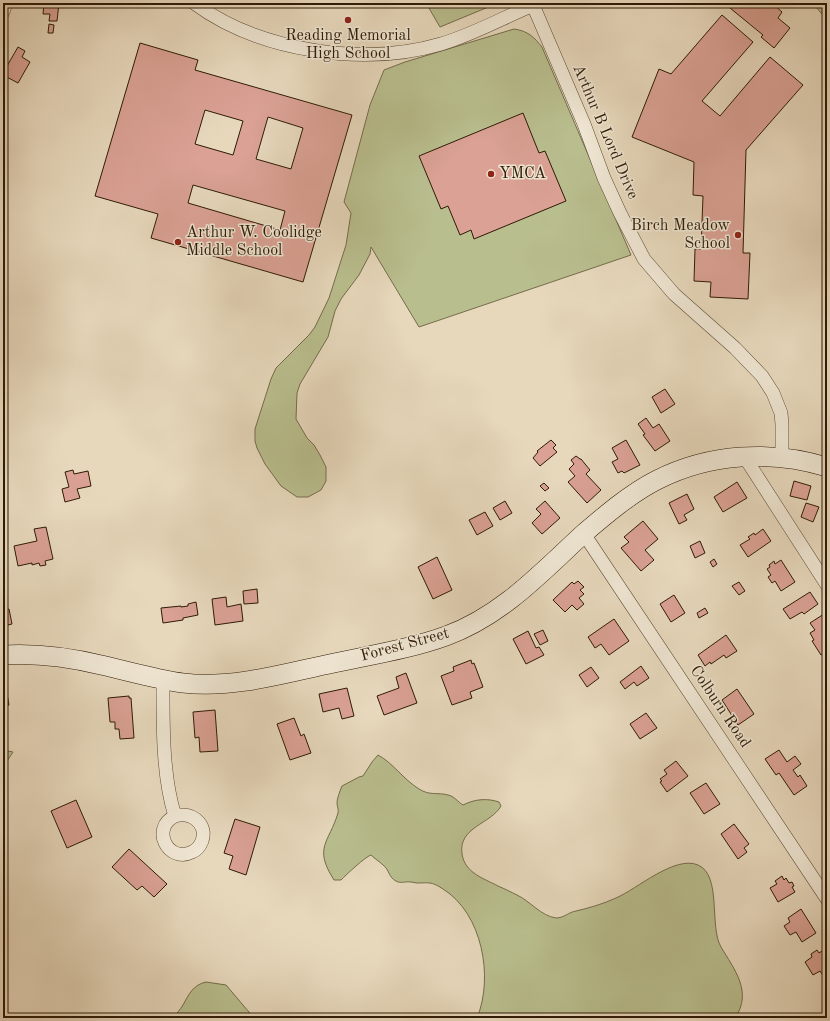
<svg xmlns="http://www.w3.org/2000/svg" width="830" height="1021" viewBox="0 0 830 1021" font-family="'Old Standard TT',serif">
<style>
.green{fill:#b9be8e;stroke:#746c4a}
.building{fill:#daa194;stroke:#2e1a06;fill-rule:evenodd}
.lines{fill:none;stroke-linecap:round;stroke-linejoin:round}
.street-casing{stroke:#5c4a34;stroke-width:14}
.secondary-casing{stroke:#2e1a06;stroke-width:20}
.street{stroke:#efe6d3;stroke-width:13}
.secondary{stroke:#efe6d3;stroke-width:19}
.poi-dot{fill:#8f2418;stroke:#efe6d3;stroke-width:1.5}
.labels{text-anchor:middle;dominant-baseline:central;stroke-width:3;stroke-linejoin:round;paint-order:stroke}
.poi-label{font-size:16px;fill:#2e1a06;stroke:#efe6d3;text-anchor:start}
.street-label{font-size:16px;fill:#2e1a06;stroke:#efe6d3}
</style>
<rect width="100%" height="100%" fill="#e7d8bc"/>
<filter id="stains"><feTurbulence type="fractalNoise" baseFrequency=".005" numOctaves="4"/><feColorMatrix values="0 0 0 0 .2 0 0 0 0 .09 0 0 0 0 .02 0 0 0 .5 -.17"/></filter>
<radialGradient id="worn" r=".72"><stop offset=".6" stop-color="#630" stop-opacity="0"/><stop offset="1" stop-color="#630" stop-opacity=".3"/></radialGradient>
<g class="green">
<path d="M426 3H498L440 27Z"/>
<path d="M820 3H827V20L816 7Z"/>
<path d="M514 29C528 31 534 37 542 47L631 255 419 327 371 247 370 254 359 275 341 299 335 311 328 337 300 384 297 393 296 419 307 438 314 445 320 455 326 467V481L321 490 308 497H297L281 486 265 464 257 448 255 441V429L271 379 276 368 309 335 315 327 329 298 346 245 351 213 344 202 370 105 384 70 405 62Z"/>
<path d="M3 750 13 752 3 767Z"/>
<path d="M378 755C393 763 403 779 419 789 430 796 437 792 448 795 454 796 458 802 463 805 475 799 487 798 499 802L501 806C491 824 458 827 462 854 465 873 483 878 498 886 505 889 511 892 517 895 530 901 541 916 556 918 564 918 569 912 576 911 589 908 603 904 616 898 637 889 675 855 698 865 722 875 709 927 721 947 734 969 753 992 735 1018H477C494 977 482 913 443 889 431 881 429 883 417 883 415 883 413 882 411 882 406 881 401 884 396 881 389 878 389 869 383 865 379 861 375 859 371 855 365 857 347 874 341 880H334C313 847 329 843 338 813 339 809 337 807 337 803 337 798 340 791 342 786L359 777 363 776 372 762Z"/>
<path d="M206 982 226 985 254 1018H173C176 1014 180 1010 183 1005 189 994 193 985 206 982Z"/>
</g>
<g class="building">
<path d="M44 3H59L57 21H49L50 14H43Z"/>
<path d="M734 3H772L782 12 778 18 790 28 774 48 761 37 763 35 730 8Z"/>
<path d="M722 15 753 42 702 101 720 116 770 57 803 85 746 150 743 253H750L748 299 710 297 711 282 694 281 695 249H701L703 196 693 195 694 162 632 137 659 69 671 74Z"/>
<path d="M49 24 54 25 53 33H48Z"/>
<path d="M140 43 198 60 195 70 352 115 303 282 151 238 158 214 95 196ZM205 110 243 121 233 155 195 144ZM268 117 303 128 291 169 256 159ZM193 185 285 211 280 230 188 203Z"/>
<path d="M18 47 25 51 22 57 30 62 18 83 3 75V64L7 66Z"/>
<path d="M523 113 539 153 545 151 566 201 474 239 471 230 460 235 448 206 441 209 419 156Z"/>
<path d="M665 389 675 404 661 413 652 397Z"/>
<path d="M646 418 653 428 659 424 670 441 655 451 643 435 645 434 638 424Z"/>
<path d="M551 440 556 445 553 448 557 452 540 466 533 458 538 452 537 451Z"/>
<path d="M626 440 640 465 624 473 622 471 618 473 612 462 618 459 612 448Z"/>
<path d="M576 456 580 459H581L590 470 586 474 601 490 587 503 568 482 575 476 569 469 574 464 571 460Z"/>
<path d="M73 470 74 474 88 471 91 486 77 489 80 498 65 502 62 489 69 487 65 472Z"/>
<path d="M794 481 811 486 807 500 790 496Z"/>
<path d="M737 482 747 498 723 512 714 497Z"/>
<path d="M544 483 549 488 545 491 540 486Z"/>
<path d="M687 494 694 509 684 515 687 520 679 524 669 503Z"/>
<path d="M505 501 512 513 500 520 493 508Z"/>
<path d="M545 501 560 518 542 534 532 523 541 514 536 509Z"/>
<path d="M806 503 819 507 813 522 801 517Z"/>
<path d="M485 512 493 526 477 535 469 520Z"/>
<path d="M643 521 658 539 645 550 654 560 641 571 621 548 629 542 624 537Z"/>
<path d="M46 527 53 559 45 561 46 565 40 566 39 563 32 565V563L18 566 14 546 37 541 34 529Z"/>
<path d="M763 529 771 541 748 557 740 545 750 539 748 537 754 533 755 535Z"/>
<path d="M700 541 705 553 695 558 690 546Z"/>
<path d="M437 557 452 590 433 599 418 567Z"/>
<path d="M714 559 717 564 713 567 710 562Z"/>
<path d="M781 560 795 582 781 591 775 581 772 583 768 577 771 575 767 569 770 567 769 565 774 561 775 564Z"/>
<path d="M578 581 584 587 580 590 584 594 579 598 584 604 577 610 572 605 565 612 553 600 572 582 574 584Z"/>
<path d="M739 582 745 591 739 595 732 586Z"/>
<path d="M257 589 258 603 244 604 243 591Z"/>
<path d="M810 592 818 604 804 614 802 612 790 619 783 609Z"/>
<path d="M674 595 685 613 671 622 660 604Z"/>
<path d="M226 597 227 607 241 604 243 621 215 625 212 599Z"/>
<path d="M196 602 198 615 183 618V620L163 623 161 608 181 606V607L188 606V604Z"/>
<path d="M3 606 4 610 9 609 12 624 3 626Z"/>
<path d="M705 608 708 613 699 618 697 613Z"/>
<path d="M824 614 827 619V639L823 641 827 647V651L821 655 812 641 814 640 810 633 815 630 810 623Z"/>
<path d="M614 619 629 641 609 655 601 644 595 648 588 637Z"/>
<path d="M543 630 548 641 540 645 534 634Z"/>
<path d="M528 631 536 648 539 647 544 655 526 664 513 639Z"/>
<path d="M726 635 737 651 726 658 724 655 711 664 710 662 705 666 698 655Z"/>
<path d="M471 660 472 664 474 663 483 687 470 692 472 698 452 705 441 676 454 671 453 667Z"/>
<path d="M641 666 649 678 637 686 634 682 625 689 620 682Z"/>
<path d="M591 667 599 678 587 687 579 675Z"/>
<path d="M406 673 417 703 384 715 377 696 399 688 396 677Z"/>
<path d="M6 688 9 705 3 706V689Z"/>
<path d="M347 688 354 716 342 719 339 708 323 712 319 694Z"/>
<path d="M737 689 754 714 738 725 722 700Z"/>
<path d="M129 696V698H131L134 738 120 739 119 729H115V722H110L108 698Z"/>
<path d="M215 710 218 751 200 752 199 737 195 738 193 712Z"/>
<path d="M646 713 657 728 640 739 630 724Z"/>
<path d="M294 718 301 736 304 734 311 753 290 760 277 724Z"/>
<path d="M779 750 787 762 795 756 801 764 793 770 798 777 800 775 807 786 794 795 779 773 776 775 765 759Z"/>
<path d="M676 761 688 776 667 792 660 782 662 781 660 779 667 774 664 770Z"/>
<path d="M706 783 720 804 704 814 690 793Z"/>
<path d="M76 800 92 837 67 848 51 811Z"/>
<path d="M235 819 260 827 246 875 229 869 233 856 224 853Z"/>
<path d="M734 824 749 844 744 848 747 852 738 859 721 834Z"/>
<path d="M129 849 167 884 154 897 142 886 137 890 112 867Z"/>
<path d="M782 876 784 880 786 878 789 883 792 882 794 886 792 887 795 892 778 902 770 888 777 884 775 881Z"/>
<path d="M801 909 816 933 802 942 796 932 790 935 784 926 790 922 788 918Z"/>
<path d="M827 948V979L826 980 820 971 813 975 805 962 812 957 811 954 817 950 819 953Z"/>
</g>
<g class="lines">
<defs>
<g id="street">
<path d="M194 3C259 51 363 67 441 44 475 34 506 16 538 3"/>
<path d="M533 5 584 124 604 178 620 213 644 259 674 294 735 348 762 376 773 393 781 413 782 424V457"/>
<path d="M3 12 6 3"/>
<path d="M744 456 827 585"/>
<path d="M584 534 827 899"/>
<path d="M163 680C163 722 162 775 175 816 150 828 168 864 192 852 197 850 200 846 202 841 208 824 191 811 175 816"/>
</g>
<path id="secondary" d="M3 655C36 653 68 657 101 665 128 671 155 679 183 683 234 689 285 673 334 663 371 655 410 649 446 636 501 616 540 574 582 535 604 516 631 493 657 480 710 453 771 450 827 467"/>
</defs>
<use href="#street" class="street-casing"/>
<use href="#secondary" class="secondary-casing"/>
<use href="#street" class="street"/>
<use href="#secondary" class="secondary"/>
</g>
<g class="poi-dot">
<circle cx="348" cy="20" r="4"/>
<circle cx="491" cy="174" r="4"/>
<circle cx="738" cy="235" r="4"/>
<circle cx="178" cy="242" r="4"/>
</g>
<g class="labels">
<g class="poi-label">
<text x="348" y="36" text-anchor="middle">Reading Memorial<tspan x="348" dy="18">High School</tspan></text>
<text x="499" y="174">YMCA</text>
<text x="730" y="226" text-anchor="end">Birch Meadow<tspan x="730" dy="18">School</tspan></text>
<text x="186" y="233">Arthur W. Coolidge<tspan x="186" dy="18">Middle School</tspan></text>
</g>
<g class="street-label">
<text transform="translate(605 132) rotate(67)">Arthur B Lord Drive</text>
<text transform="translate(405 645) rotate(-15)">Forest Street</text>
<text transform="translate(720 707) rotate(56)">Colburn Road</text>
</g>
</g>
<rect width="830" height="1021" fill="none" stroke="#e7d8bc" stroke-width="16"/>
<rect x="4" y="4" width="822" height="1013" fill="none" stroke="#2e1a06" stroke-width="2"/>
<rect x="8" y="8" width="814" height="1005" fill="none" stroke="#2e1a06"/>
<rect width="100%" height="100%" filter="url(#stains)"/>
<rect width="100%" height="100%" fill="url(#worn)"/>
</svg>
